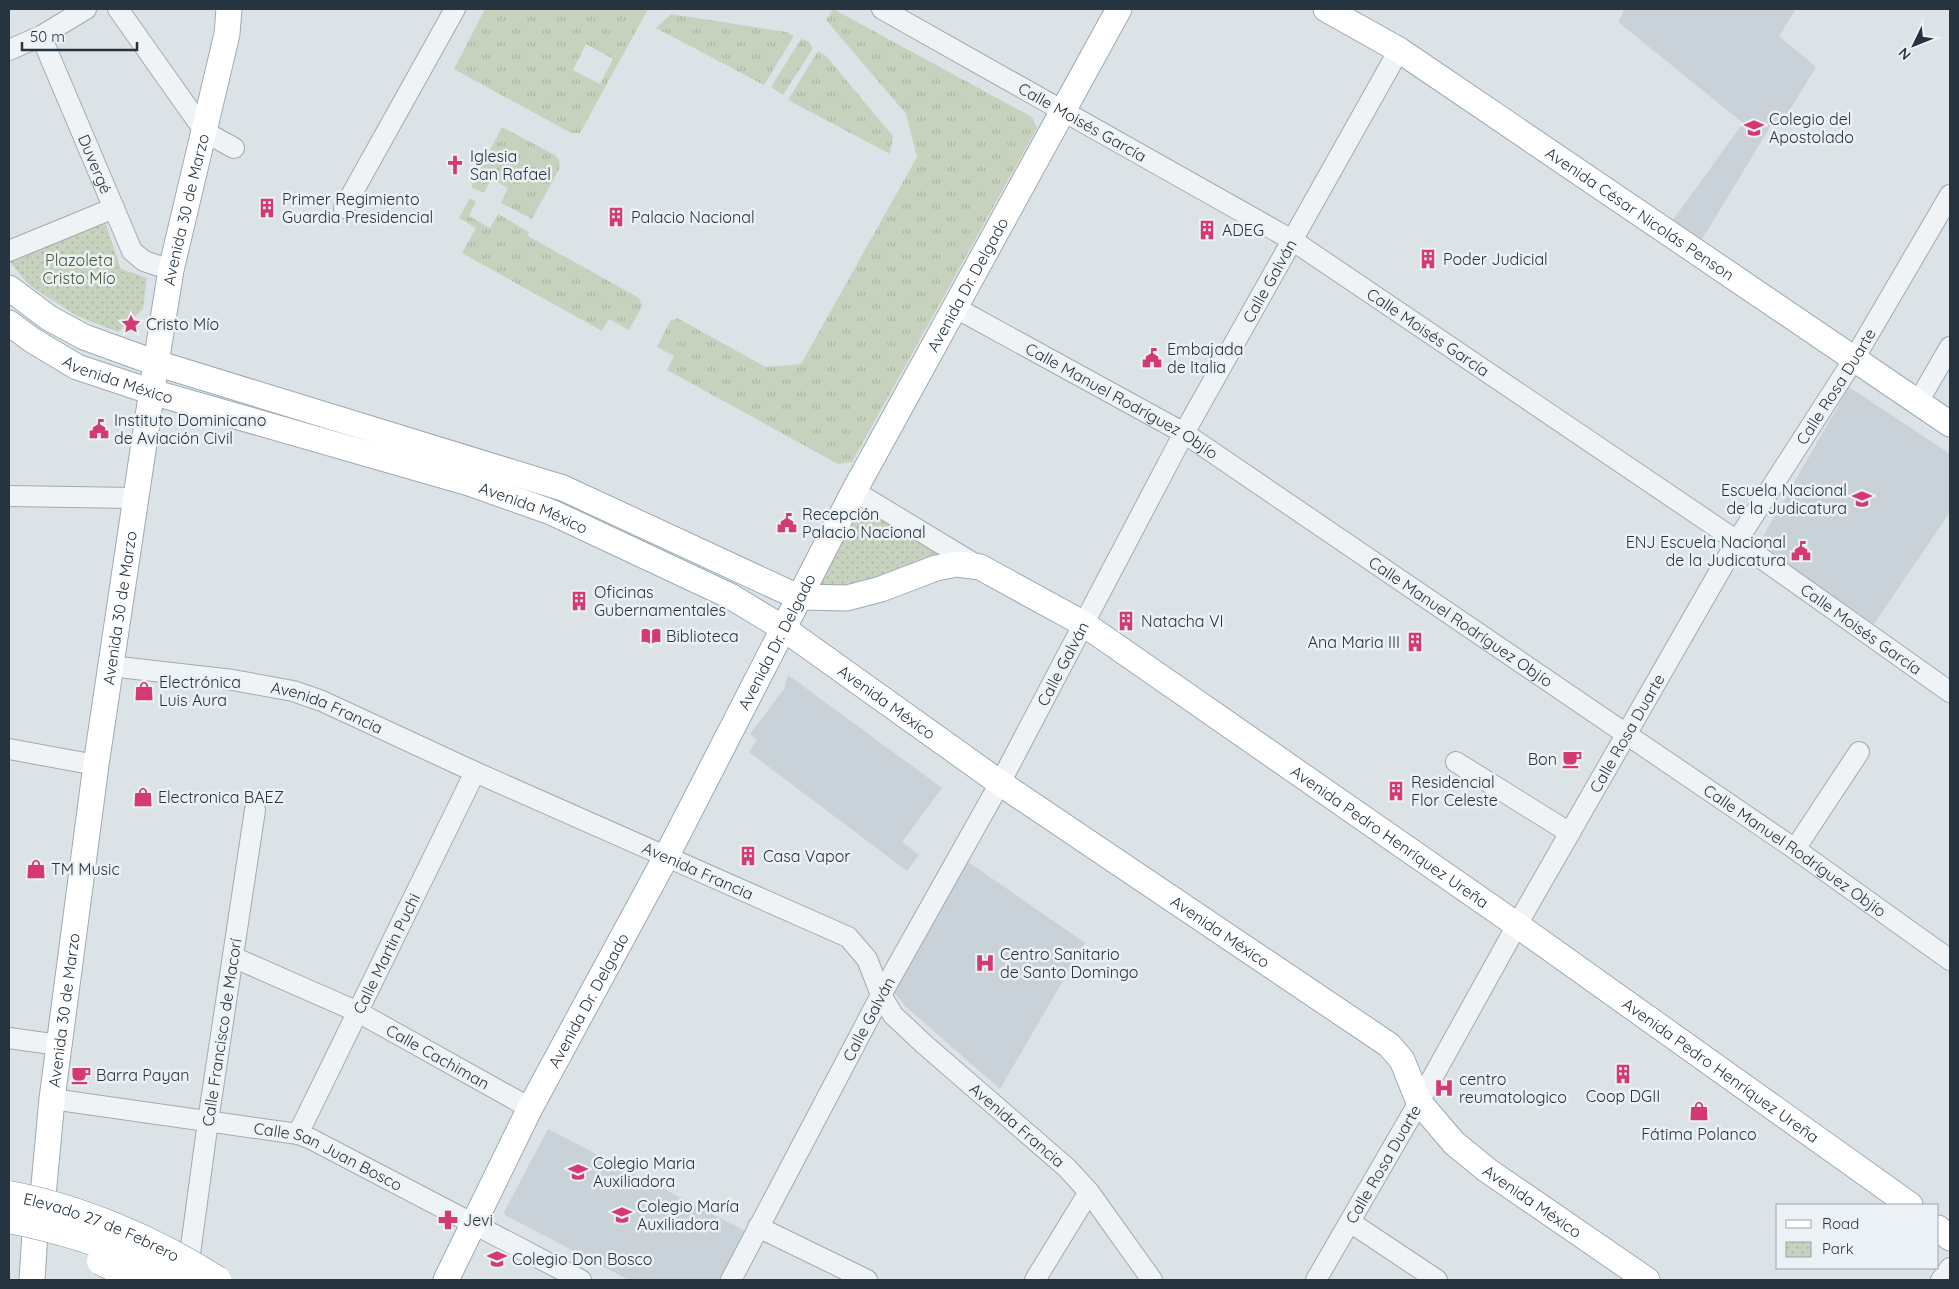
<svg xmlns="http://www.w3.org/2000/svg" width="1959" height="1289" viewBox="0 0 1959 1289" font-family="Quicksand,sans-serif">
<style>
.built{fill:#cad2d9}
.grass{fill:url(#grass-tufts);fill-rule:evenodd}
.park{fill:url(#park-dots)}
.lines{fill:none;stroke-linecap:round;stroke-linejoin:round}
.minor-casing{stroke:#a1abb1;stroke-width:22}
.major-casing{stroke:#9baab3;stroke-width:27}
.minor{stroke:#eff3f5;stroke-width:20}
.major{stroke:#fff;stroke-width:25}
.highway-bridge-casing{stroke:#83939e;stroke-width:29;stroke-linecap:butt}
.highway-bridge{stroke:#fff;stroke-width:28}
.labels{text-anchor:middle;dominant-baseline:central;stroke-width:5;stroke-linejoin:round;paint-order:stroke}
.poi-label{font-size:16px;fill:#25343e;stroke:#ecf1f5;text-anchor:start}
.street-label{font-size:16px;fill:#25343e;stroke:#ecf1f5}
.park-label{font-size:16px;fill:#425a32;stroke:#ecf1f5}
</style>
<defs>
<pattern id="grass-tufts" width="24" height="20" patternUnits="userSpaceOnUse" patternTransform="scale(1.25)"><rect width="24" height="20" fill="#c6d2bd"/><path d="M3 7l-1-3M5 7V3M7 7l1-3M15 17l-1-3M17 17v-4M19 17l1-3" fill="none" stroke="#aab5a4"/></pattern>
<pattern id="park-dots" width="8" height="8" patternUnits="userSpaceOnUse" patternTransform="scale(1.25)"><rect width="8" height="8" fill="#c6d2bd"/><path d="M2 2h.1M6 6h.1" fill="none" stroke="#aab5a4" stroke-width="1.8" stroke-linecap="round"/></pattern>
</defs>
<rect width="100%" height="100%" fill="#dce3e7"/>
<g class="built">
<path d="M1625 9H1796L1779 36 1816 67 1781 124 1772 121 1767 132 1695 251 1665 231 1743 123 1618 22Z"/>
<path d="M1849 387 1950 454V512L1874 624 1758 545Z"/>
<path d="M788 675 942 788 902 842 919 855 907 871 749 752 757 740 750 734 784 689Z"/>
<path d="M957 854 1085 943 1000 1089 905 1006 886 982Z"/>
<path d="M548 1129 745 1231 721 1280H629L503 1214Z"/>
</g>
<g class="grass">
<path d="M485 9H648L580 133H571L454 69ZM586 44 613 59 600 84 573 70Z"/>
<path d="M833 9 1032 117 1037 128 852 462 838 464 667 370 674 356 657 347 670 321 677 318 766 367 801 364 917 157 906 114 826 20Z"/>
<path d="M671 14 786 32 794 36 764 85 656 28Z"/>
<path d="M801 39 808 41 813 48 783 95 771 87Z"/>
<path d="M818 51 826 56 893 136 890 154 788 100Z"/>
<path d="M502 127 555 155 559 160 560 167 532 219 501 203 508 188 491 179 484 193 471 187Z"/>
<path d="M470 198 476 202 469 216 490 228 498 214 529 232 528 236 639 298 642 306 629 330 609 319 602 331 462 253 476 228 459 218Z"/>
</g>
<g class="park">
<path d="M102 213 121 269 147 278 143 309 118 332 77 316 29 285 9 261Z"/>
<path d="M854 497 954 556 868 588 806 590Z"/>
</g>
<g class="lines">
<defs>
<g id="minor">
<path d="M118 9 205 132 234 148"/>
<path id="s1" d="M882 9 1292 240 1737 541 1950 692"/>
<path id="s2" d="M41 36 132 251 144 261 171 270"/>
<path d="M9 50 41 36 86 9"/>
<path d="M344 208 455 9"/>
<path d="M9 251 114 208"/>
<path id="s3" d="M956 308 1184 433 1795 849 1950 960"/>
<path d="M1918 402 1950 347"/>
<path d="M854 491 978 566"/>
<path d="M9 496 134 498"/>
<path id="s4" d="M110 666 233 680 293 691 322 701 475 772 848 937 867 959 881 995 893 1015 925 1045 1067 1168 1089 1192 1152 1280"/>
<path d="M9 749 96 765"/>
<path d="M1456 762 1570 833"/>
<path d="M1795 849 1859 752"/>
<path id="s5" d="M233 957 358 1012 530 1108"/>
<path d="M9 1038 59 1045"/>
<path id="s6" d="M52 1099 298 1134 311 1139 581 1280"/>
<path id="s7" d="M298 1134 475 772"/>
<path d="M1350 1222 1437 1280"/>
<path d="M758 1227 867 1280"/>
<path id="s8" d="M190 1254 208 1121 255 810"/>
<path id="s9" d="M731 1280 881 995 1000 783 1184 433 1399 50"/>
<path d="M1035 1280 1089 1192"/>
<path id="s10" d="M1316 1280 1419 1102 1517 925 1737 541 1854 359 1950 195"/>
<path d="M1941 1280 1950 1268"/>
</g>
<g id="major">
<path id="s11" d="M1326 9 1399 50 1950 424"/>
<path id="s12" d="M9 288 49 318 84 337 156 363 563 488 798 597 847 598 881 589 936 568 957 564 980 567 1084 624 1517 925 1910 1205"/>
<path id="s13" d="M9 323 32 340 77 367 152 392 469 483 551 512 730 596 783 628 1000 783 1389 1045 1402 1060 1419 1102 1454 1143 1487 1170 1647 1280"/>
<path d="M1938 1228 1950 1238"/>
<path id="s14" d="M32 1280 35 1233 43 1196 52 1099 96 765 156 363 171 270 227 34 229 9"/>
<path id="s15" d="M446 1280 530 1108 666 857 854 491 1119 9"/>
</g>
</defs>
<use href="#minor" class="minor-casing"/>
<use href="#major" class="major-casing"/>
<use href="#minor" class="minor"/>
<use href="#major" class="major"/>
<defs>
<g id="highway-bridge">
<path id="s16" d="M9 1195C80 1208 156 1241 217 1280"/>
<path d="M9 1219C68 1231 128 1249 180 1280"/>
<path d="M101 1261 139 1280"/>
</g>
</defs>
<use href="#highway-bridge" class="highway-bridge-casing"/>
<use href="#highway-bridge" class="highway-bridge"/>
</g>
<defs>
<symbol id="school-bare" viewBox="-9 -9 18 18"><path d="M0-5L7-2L0 1L-7-2ZM-4 1L0 2.5L4 1V4Q0 6-4 4Z" fill="#d43a71" stroke="#ecf1f5" stroke-width="2.5" paint-order="stroke"/></symbol>
<symbol id="church-bare" viewBox="-9 -9 18 18"><path d="M-1.2-6h2.4v3.5h3.3v2.4h-3.3V6h-2.4V-.1h-3.3v-2.4h3.3Z" fill="#d43a71" stroke="#ecf1f5" stroke-width="2.5" paint-order="stroke"/></symbol>
<symbol id="building-bare" viewBox="-9 -9 18 18"><path d="M-4-6H4V6H1V3H-1V6H-4ZM-2.5-4.3h1.7v1.8h-1.7ZM.8-4.3h1.7v1.8H.8ZM-2.5-1h1.7V.8h-1.7ZM.8-1h1.7V.8H.8Z" fill="#d43a71" stroke="#ecf1f5" stroke-width="2.5" paint-order="stroke"/></symbol>
<symbol id="sight-bare" viewBox="-9 -9 18 18"><path d="M0-6L1.8-2.2L6-1.7L2.9 1.2L3.7 5.4L0 3.3L-3.7 5.4L-2.9 1.2L-6-1.7L-1.8-2.2Z" fill="#d43a71" stroke="#ecf1f5" stroke-width="2.5" paint-order="stroke"/></symbol>
<symbol id="civic-bare" viewBox="-9 -9 18 18"><path d="M-.6-6.5H3V-4.5H.6V-3L4-1V1h2V6H-6V1h2V-1L-.6-3ZM-1.2 2.5V6h2.4V2.5Z" fill="#d43a71" stroke="#ecf1f5" stroke-width="2.5" paint-order="stroke"/></symbol>
<symbol id="library-bare" viewBox="-9 -9 18 18"><path d="M-6-4Q-3-5.5-.7-3.5V5Q-3 3-6 4ZM6-4Q3-5.5 .7-3.5V5Q3 3 6 4Z" fill="#d43a71" stroke="#ecf1f5" stroke-width="2.5" paint-order="stroke"/></symbol>
<symbol id="shop-bare" viewBox="-9 -9 18 18"><path d="M-5-2.5h2.3a2.7 3.5 0 0 1 5.4 0H5L5.5 6h-11ZM-1.5-2.5h3a1.5 2.3 0 0 0-3 0Z" fill="#d43a71" stroke="#ecf1f5" stroke-width="2.5" paint-order="stroke"/></symbol>
<symbol id="cafe-bare" viewBox="-9 -9 18 18"><path d="M-5.5-4.5H6V0H3Q3 3.5 0 3.5H-2.5Q-5.5 3.5-5.5 0ZM3-3.2v2h1.7v-2ZM-6 4.5H4V6H-6Z" fill="#d43a71" stroke="#ecf1f5" stroke-width="2.5" paint-order="stroke"/></symbol>
<symbol id="hospital-bare" viewBox="-9 -9 18 18"><path d="M-5-5h3v3.5h4V-5h3V5h-3V1.5h-4V5h-3Z" fill="#d43a71" stroke="#ecf1f5" stroke-width="2.5" paint-order="stroke"/></symbol>
<symbol id="pharmacy-bare" viewBox="-9 -9 18 18"><path d="M-2-6h4v4h4v4h-4v4h-4v-4h-4v-4h4Z" fill="#d43a71" stroke="#ecf1f5" stroke-width="2.5" paint-order="stroke"/></symbol>
</defs>
<g fill-rule="evenodd">
<use href="#school-bare" x="1740" y="114" width="28" height="28"/>
<use href="#church-bare" x="441" y="151" width="28" height="28"/>
<use href="#building-bare" x="253" y="194" width="28" height="28"/>
<use href="#building-bare" x="602" y="203" width="28" height="28"/>
<use href="#building-bare" x="1193" y="216" width="28" height="28"/>
<use href="#building-bare" x="1414" y="245" width="28" height="28"/>
<use href="#sight-bare" x="117" y="310" width="28" height="28"/>
<use href="#civic-bare" x="1138" y="344" width="28" height="28"/>
<use href="#civic-bare" x="85" y="415" width="28" height="28"/>
<use href="#school-bare" x="1848" y="485" width="28" height="28"/>
<use href="#civic-bare" x="773" y="509" width="28" height="28"/>
<use href="#civic-bare" x="1787" y="537" width="28" height="28"/>
<use href="#building-bare" x="565" y="587" width="28" height="28"/>
<use href="#building-bare" x="1112" y="607" width="28" height="28"/>
<use href="#library-bare" x="637" y="622" width="28" height="28"/>
<use href="#building-bare" x="1401" y="628" width="28" height="28"/>
<use href="#shop-bare" x="130" y="677" width="28" height="28"/>
<use href="#cafe-bare" x="1558" y="745" width="28" height="28"/>
<use href="#building-bare" x="1382" y="777" width="28" height="28"/>
<use href="#shop-bare" x="129" y="783" width="28" height="28"/>
<use href="#building-bare" x="734" y="842" width="28" height="28"/>
<use href="#shop-bare" x="22" y="855" width="28" height="28"/>
<use href="#hospital-bare" x="971" y="949" width="28" height="28"/>
<use href="#building-bare" x="1609" y="1060" width="28" height="28"/>
<use href="#cafe-bare" x="67" y="1061" width="28" height="28"/>
<use href="#hospital-bare" x="1430" y="1074" width="28" height="28"/>
<use href="#shop-bare" x="1685" y="1097" width="28" height="28"/>
<use href="#school-bare" x="564" y="1158" width="28" height="28"/>
<use href="#school-bare" x="608" y="1201" width="28" height="28"/>
<use href="#pharmacy-bare" x="434" y="1206" width="28" height="28"/>
<use href="#school-bare" x="483" y="1245" width="28" height="28"/>
</g>
<g class="labels">
<g class="poi-label">
<text x="1769" y="119">Colegio del<tspan x="1769" dy="18">Apostolado</tspan></text>
<text x="470" y="156">Iglesia<tspan x="470" dy="18">San Rafael</tspan></text>
<text x="282" y="199">Primer Regimiento<tspan x="282" dy="18">Guardia Presidencial</tspan></text>
<text x="631" y="217">Palacio Nacional</text>
<text x="1222" y="230">ADEG</text>
<text x="1443" y="259">Poder Judicial</text>
<text x="146" y="324">Cristo Mío</text>
<text x="1167" y="349">Embajada<tspan x="1167" dy="18">de Italia</tspan></text>
<text x="114" y="420">Instituto Dominicano<tspan x="114" dy="18">de Aviación Civil</tspan></text>
<text x="1847" y="490" text-anchor="end">Escuela Nacional<tspan x="1847" dy="18">de la Judicatura</tspan></text>
<text x="802" y="514">Recepción<tspan x="802" dy="18">Palacio Nacional</tspan></text>
<text x="1786" y="542" text-anchor="end">ENJ Escuela Nacional<tspan x="1786" dy="18">de la Judicatura</tspan></text>
<text x="594" y="592">Oficinas<tspan x="594" dy="18">Gubernamentales</tspan></text>
<text x="1141" y="621">Natacha VI</text>
<text x="666" y="636">Biblioteca</text>
<text x="1400" y="642" text-anchor="end">Ana Maria III</text>
<text x="159" y="682">Electrónica<tspan x="159" dy="18">Luis Aura</tspan></text>
<text x="1557" y="759" text-anchor="end">Bon</text>
<text x="1411" y="782">Residencial<tspan x="1411" dy="18">Flor Celeste</tspan></text>
<text x="158" y="797">Electronica BAEZ</text>
<text x="763" y="856">Casa Vapor</text>
<text x="51" y="869">TM Music</text>
<text x="1000" y="954">Centro Sanitario<tspan x="1000" dy="18">de Santo Domingo</tspan></text>
<text x="96" y="1075">Barra Payan</text>
<text x="1459" y="1079">centro<tspan x="1459" dy="18">reumatologico</tspan></text>
<text x="1623" y="1096" text-anchor="middle">Coop DGII</text>
<text x="1699" y="1134" text-anchor="middle">Fátima Polanco</text>
<text x="593" y="1163">Colegio Maria<tspan x="593" dy="18">Auxiliadora</tspan></text>
<text x="637" y="1206">Colegio María<tspan x="637" dy="18">Auxiliadora</tspan></text>
<text x="463" y="1220">Jevi</text>
<text x="512" y="1259">Colegio Don Bosco</text>
</g>
<g class="street-label">
<text stroke="none"><textPath href="#s1" startOffset="230">Calle Moisés García</textPath></text>
<text stroke="none"><textPath href="#s2" startOffset="139">Duvergé</textPath></text>
<text stroke="none"><textPath href="#s14" startOffset="1082">Avenida 30 de Marzo</textPath></text>
<text stroke="none"><textPath href="#s11" startOffset="375">Avenida César Nicolás Penson</textPath></text>
<text stroke="none"><textPath href="#s9" startOffset="1135">Calle Galván</textPath></text>
<text stroke="none"><textPath href="#s15" startOffset="1124">Avenida Dr. Delgado</textPath></text>
<text stroke="none"><textPath href="#s1" startOffset="635">Calle Moisés García</textPath></text>
<text stroke="none"><textPath href="#s13" startOffset="124">Avenida México</textPath></text>
<text stroke="none"><textPath href="#s10" startOffset="1034">Calle Rosa Duarte</textPath></text>
<text stroke="none"><textPath href="#s3" startOffset="190">Calle Manuel Rodríguez Objío</textPath></text>
<text stroke="none"><textPath href="#s13" startOffset="559">Avenida México</textPath></text>
<text stroke="none"><textPath href="#s14" startOffset="678">Avenida 30 de Marzo</textPath></text>
<text stroke="none"><textPath href="#s3" startOffset="595">Calle Manuel Rodríguez Objío</textPath></text>
<text stroke="none"><textPath href="#s1" startOffset="1160">Calle Moisés García</textPath></text>
<text stroke="none"><textPath href="#s15" startOffset="719">Avenida Dr. Delgado</textPath></text>
<text stroke="none"><textPath href="#s9" startOffset="700">Calle Galván</textPath></text>
<text stroke="none"><textPath href="#s13" startOffset="964">Avenida México</textPath></text>
<text stroke="none"><textPath href="#s4" startOffset="222">Avenida Francia</textPath></text>
<text stroke="none"><textPath href="#s10" startOffset="629">Calle Rosa Duarte</textPath></text>
<text stroke="none"><textPath href="#s12" startOffset="1530">Avenida Pedro Henríquez Ureña</textPath></text>
<text stroke="none"><textPath href="#s3" startOffset="1000">Calle Manuel Rodríguez Objío</textPath></text>
<text stroke="none"><textPath href="#s4" startOffset="628">Avenida Francia</textPath></text>
<text stroke="none"><textPath href="#s13" startOffset="1369">Avenida México</textPath></text>
<text stroke="none"><textPath href="#s7" startOffset="201">Calle Martin Puchi</textPath></text>
<text stroke="none"><textPath href="#s15" startOffset="314">Avenida Dr. Delgado</textPath></text>
<text stroke="none"><textPath href="#s14" startOffset="272">Avenida 30 de Marzo</textPath></text>
<text stroke="none"><textPath href="#s9" startOffset="295">Calle Galván</textPath></text>
<text stroke="none"><textPath href="#s8" startOffset="224">Calle Francisco de Macorí</textPath></text>
<text stroke="none"><textPath href="#s5" startOffset="228">Calle Cachiman</textPath></text>
<text stroke="none"><textPath href="#s12" startOffset="1935">Avenida Pedro Henríquez Ureña</textPath></text>
<text stroke="none"><textPath href="#s4" startOffset="1049">Avenida Francia</textPath></text>
<text stroke="none"><textPath href="#s6" startOffset="284">Calle San Juan Bosco</textPath></text>
<text stroke="none"><textPath href="#s10" startOffset="134">Calle Rosa Duarte</textPath></text>
<text stroke="none"><textPath href="#s13" startOffset="1789">Avenida México</textPath></text>
<text stroke="none"><textPath href="#s16" startOffset="98">Elevado 27 de Febrero</textPath></text>
</g>
<g class="park-label">
<text x="79" y="260">Plazoleta<tspan x="79" dy="18">Cristo Mío</tspan></text>
</g>
</g>
<rect width="1959" height="1289" fill="none" stroke="#25343e" stroke-width="20"/>
<rect x="1776" y="1204" width="162" height="65" fill="#ecf1f5" stroke="#9ca5ac"/>
<rect x="1786" y="1220" width="25" height="8" fill="#ffffff" stroke="#9ca5ac"/>
<text x="1822" y="1229" font-size="15" fill="#25343e">Road</text>
<rect x="1786" y="1242" width="25" height="15" fill="url(#park-dots)" stroke="#9ca5ac"/>
<text x="1822" y="1254" font-size="15" fill="#25343e">Park</text>
<g transform="translate(1914 45) rotate(227)" stroke="#ecf1f5" stroke-width="4" paint-order="stroke">
<path d="M0-4L9 19L0 12L-9 19Z" fill="#25343e"/>
<text y="-8" font-size="14" font-weight="bold" text-anchor="middle" fill="#25343e">N</text>
</g>
<path d="M22 42v8h115v-8" fill="none" stroke="#25343e" stroke-width="2.5"/>
<text x="30" y="42" font-size="15" fill="#25343e" stroke="#ecf1f5" stroke-width="4" paint-order="stroke">50 m</text>
</svg>
